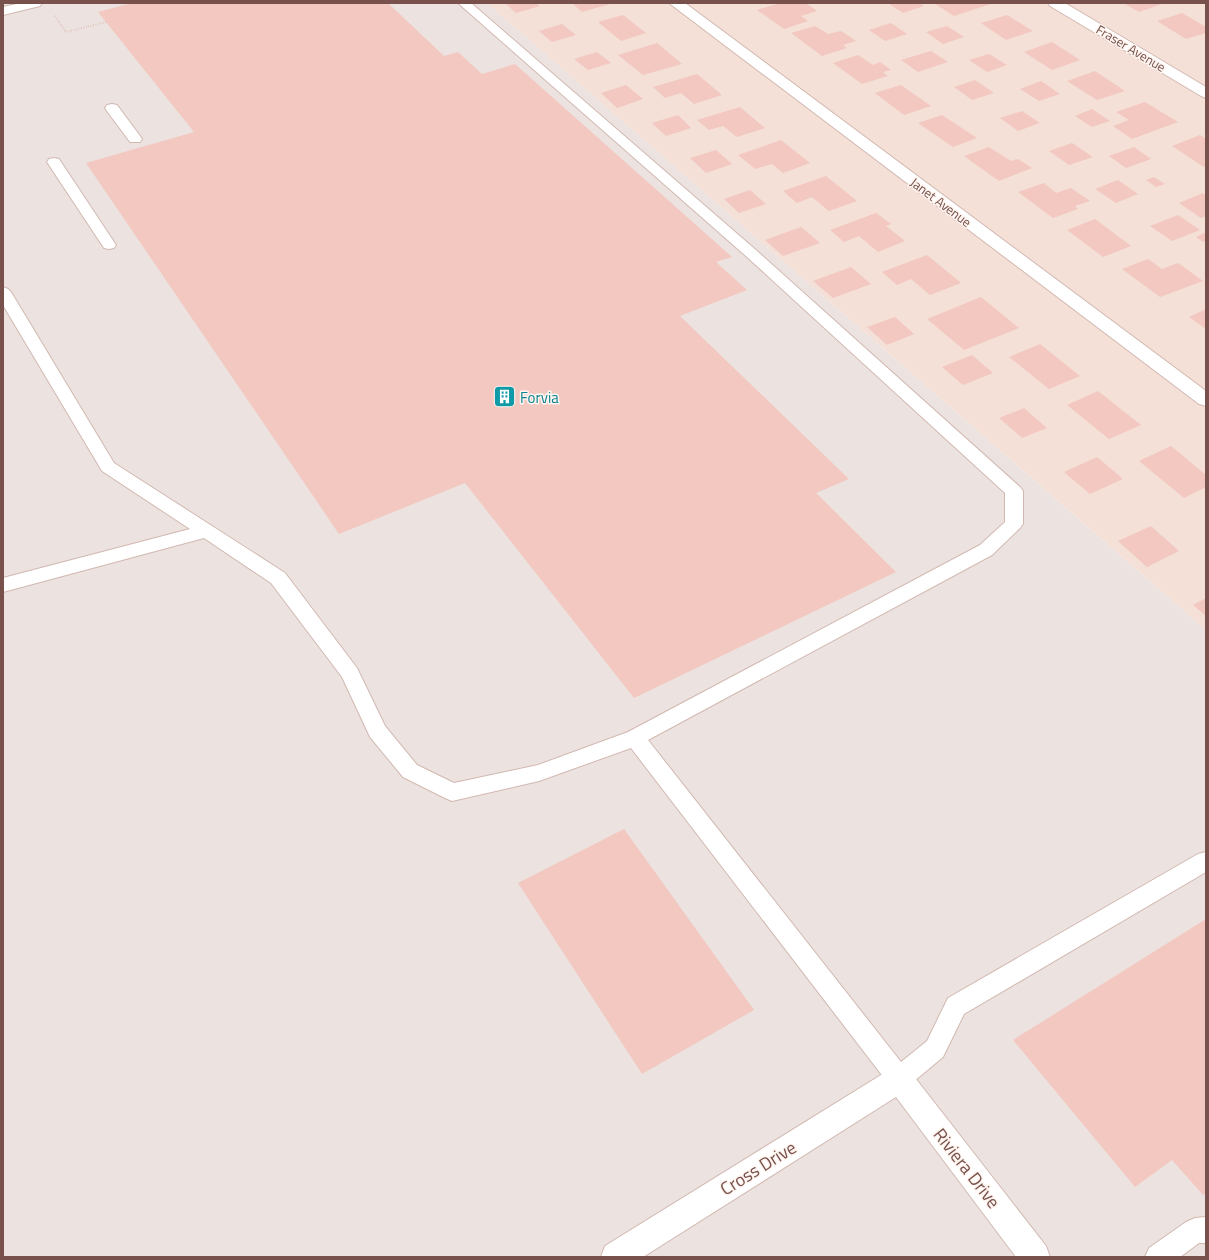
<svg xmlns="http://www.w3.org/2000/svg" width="1209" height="1260" viewBox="0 0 1209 1260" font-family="'Titillium Web',sans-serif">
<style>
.residential{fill:#f4e0d7}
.industrial{fill:#ece2df}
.building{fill:#f2c8c1}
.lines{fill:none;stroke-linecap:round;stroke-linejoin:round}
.lane-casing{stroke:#d2b8b1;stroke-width:2}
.street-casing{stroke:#d2b8b1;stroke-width:2}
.path{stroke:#d8aba3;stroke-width:2;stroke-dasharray:0.5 2;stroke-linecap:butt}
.lane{fill:#fff;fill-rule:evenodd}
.street{fill:#fff;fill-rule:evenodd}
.labels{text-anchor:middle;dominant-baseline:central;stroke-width:3;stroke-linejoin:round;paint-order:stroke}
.far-street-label{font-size:13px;fill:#78514c;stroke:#fff5f0}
.culture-label{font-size:15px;fill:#0d838f;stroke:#fff5f0;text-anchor:start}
.near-street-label{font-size:18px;fill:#78514c;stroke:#fff5f0}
</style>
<rect width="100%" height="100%" fill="#fdf0e9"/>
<path class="residential" d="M487 3H1206V630L1086 525Z"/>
<path class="industrial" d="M3 3H487L1206 630V1257H3Z"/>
<g class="building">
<path d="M132 3H388L444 56 458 52 482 74 515 64 732 257 716 262 747 290 680 316 849 479 816 493 896 572 634 698 465 483 339 534 86 163 194 132 98 12Z"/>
<path d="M505 3H536L540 6 516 13Z"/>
<path d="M572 3H608L610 4 582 12Z"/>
<path d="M780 3H806L817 11 801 16 808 21 784 29 757 10Z"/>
<path d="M888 3H919L924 6 903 13Z"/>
<path d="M939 3H990L991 4 954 16 935 4Z"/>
<path d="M1123 3H1165L1139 12Z"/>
<path d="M1182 13 1206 27V33L1186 39 1157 21Z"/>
<path d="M623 15 646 33 621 41 598 22Z"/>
<path d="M1007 15 1033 31 1006 40 981 23Z"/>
<path d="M891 23 907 34 885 41 869 30Z"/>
<path d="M562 24 576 35 552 42 539 31Z"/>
<path d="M815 26 828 34 841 31 856 41 843 45 847 48 822 56 791 33Z"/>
<path d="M947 26 964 37 943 44 926 32Z"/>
<path d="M1052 42 1080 60 1052 70 1024 52Z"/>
<path d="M657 43 682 64 643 75 618 55Z"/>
<path d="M931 51 948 62 918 72 901 60Z"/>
<path d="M597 52 611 63 588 70 574 59Z"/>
<path d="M989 54 1007 65 987 72 969 60Z"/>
<path d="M858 55 873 65 880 62 891 70 883 72 888 76 862 84 833 63Z"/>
<path d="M1095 71 1125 91 1097 100 1067 81Z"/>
<path d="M697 74 722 95 694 104 681 93 665 98 653 87Z"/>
<path d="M975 80 994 93 972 100 954 87Z"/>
<path d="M1041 81 1060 94 1039 101 1020 89Z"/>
<path d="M626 85 643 99 617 108 601 93Z"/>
<path d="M901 85 931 106 904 115 875 93Z"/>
<path d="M1145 102 1178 122 1132 139 1113 126 1129 120 1116 112Z"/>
<path d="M740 107 765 128 737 137 723 126 709 130 697 120Z"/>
<path d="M1092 109 1110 121 1092 127 1075 116Z"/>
<path d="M1022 111 1040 123 1018 131 1000 118Z"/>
<path d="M678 115 691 128 666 136 652 123Z"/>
<path d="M942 115 977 138 953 147 918 123Z"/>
<path d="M1200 135 1206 139V166L1204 167 1172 146Z"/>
<path d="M781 140 810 163 783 173 772 164 755 169 738 155Z"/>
<path d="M1072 143 1093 157 1069 165 1049 151Z"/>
<path d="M989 147 1011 161 1018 159 1032 168 999 181 964 156Z"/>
<path d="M1134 147 1151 159 1126 168 1109 156Z"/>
<path d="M716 150 732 164 706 173 690 158Z"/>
<path d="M826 176 857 201 829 211 812 197 797 203 783 191Z"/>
<path d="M1154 177 1165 184 1156 187 1146 180Z"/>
<path d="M1118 180 1138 194 1116 203 1095 189Z"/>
<path d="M1044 183 1056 193 1071 188 1090 201 1075 206 1078 209 1053 218 1018 192Z"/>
<path d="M750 190 766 204 739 213 724 199Z"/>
<path d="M1203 193 1206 196V216L1201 218 1179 203Z"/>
<path d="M876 213 891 224 886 226 905 241 878 252 859 236 844 242 830 230Z"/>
<path d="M1178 215 1200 230 1172 241 1150 226Z"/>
<path d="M1095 219 1131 246 1103 257 1067 230Z"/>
<path d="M801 227 820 243 783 256 765 240Z"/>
<path d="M1206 232V241L1203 242 1196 237Z"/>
<path d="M927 255 961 283 930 295 911 279 897 285 882 272Z"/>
<path d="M1148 259 1162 269 1178 263 1203 281 1160 297 1122 269Z"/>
<path d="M851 267 871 284 833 298 813 281Z"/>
<path d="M981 297 1019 328 964 350 927 319Z"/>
<path d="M1206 309V329L1189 317Z"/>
<path d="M895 317 914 334 887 345 867 327Z"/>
<path d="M1040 344 1080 376 1049 389 1009 357Z"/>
<path d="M972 355 993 373 963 385 942 367Z"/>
<path d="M1098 391 1141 425 1109 439 1067 405Z"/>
<path d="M1024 408 1047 428 1022 438 999 418Z"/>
<path d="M1171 446 1206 475V487L1184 498 1139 461Z"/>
<path d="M1097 457 1123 479 1090 494 1064 472Z"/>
<path d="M1151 526 1179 551 1147 567 1118 541Z"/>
<path d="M1206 598V616L1193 605Z"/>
<path d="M624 829 754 1010 642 1074 518 883Z"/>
<path d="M1206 919V1193L1203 1195 1172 1160 1135 1187 1013 1040Z"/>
</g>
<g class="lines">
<defs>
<g id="lane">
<path d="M21 3H42L40 6 3 15V7Z"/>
<path d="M458 3H471L757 251 1020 487 1023 491V524L1020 528 992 555 648 740 901 1062 927 1041 948 998 1198 854 1206 852V872L964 1014 943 1057 907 1087 899 1090 891 1087 631 748 539 781 452 801 445 798 403 777 370 737 342 677 271 583 204 538 3 592V578L190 529 102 471 3 305V287L8 289 11 292 114 463 285 573 357 668 385 726 417 765 454 783 538 765 628 732 980 545 1005 522V493L747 257Z"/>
<path d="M112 104 117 105 140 136 142 139 140 142H130L107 111 105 108 107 105Z"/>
<path d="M54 158 59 159 116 245 114 248 109 249 104 248 102 245 47 162 49 159Z"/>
<path d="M1206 1217V1243H1199L1180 1257H1145L1149 1248 1186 1222 1195 1218Z"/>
</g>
<g id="street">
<path d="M669 3H685L1206 391V406L1199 404Z"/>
<path d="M1048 3H1065L1206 87V98L1201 96 1050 6Z"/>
<path d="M899 1066 909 1070 1046 1246 1050 1257H1016L896 1097 643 1257H601L605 1246 889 1070Z"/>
</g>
</defs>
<use href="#lane" class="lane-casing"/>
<use href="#street" class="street-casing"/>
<path class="path" d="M55 16 66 32 106 22"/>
<use href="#lane" class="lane"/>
<use href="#street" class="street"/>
</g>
<defs>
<symbol id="building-square" viewBox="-11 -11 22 22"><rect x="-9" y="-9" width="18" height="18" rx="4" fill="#0f9aa8" stroke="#fff5f0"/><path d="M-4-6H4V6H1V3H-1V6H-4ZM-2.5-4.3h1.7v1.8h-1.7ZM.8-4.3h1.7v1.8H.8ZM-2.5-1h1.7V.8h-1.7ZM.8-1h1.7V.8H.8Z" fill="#fff"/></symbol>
</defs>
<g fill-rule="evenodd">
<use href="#building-square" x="492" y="384" width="25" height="25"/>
</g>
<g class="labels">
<g class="far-street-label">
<text transform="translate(1131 48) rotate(31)">Fraser Avenue</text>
<text transform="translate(941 202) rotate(37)">Janet Avenue</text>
</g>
<g class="culture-label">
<text x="520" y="397">Forvia</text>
</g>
<g class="near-street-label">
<text transform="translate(758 1168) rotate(-32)">Cross Drive</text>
<text transform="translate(967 1168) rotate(52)">Riviera Drive</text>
</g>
</g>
<rect width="1209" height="1260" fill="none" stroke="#78514c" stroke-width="8"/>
</svg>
